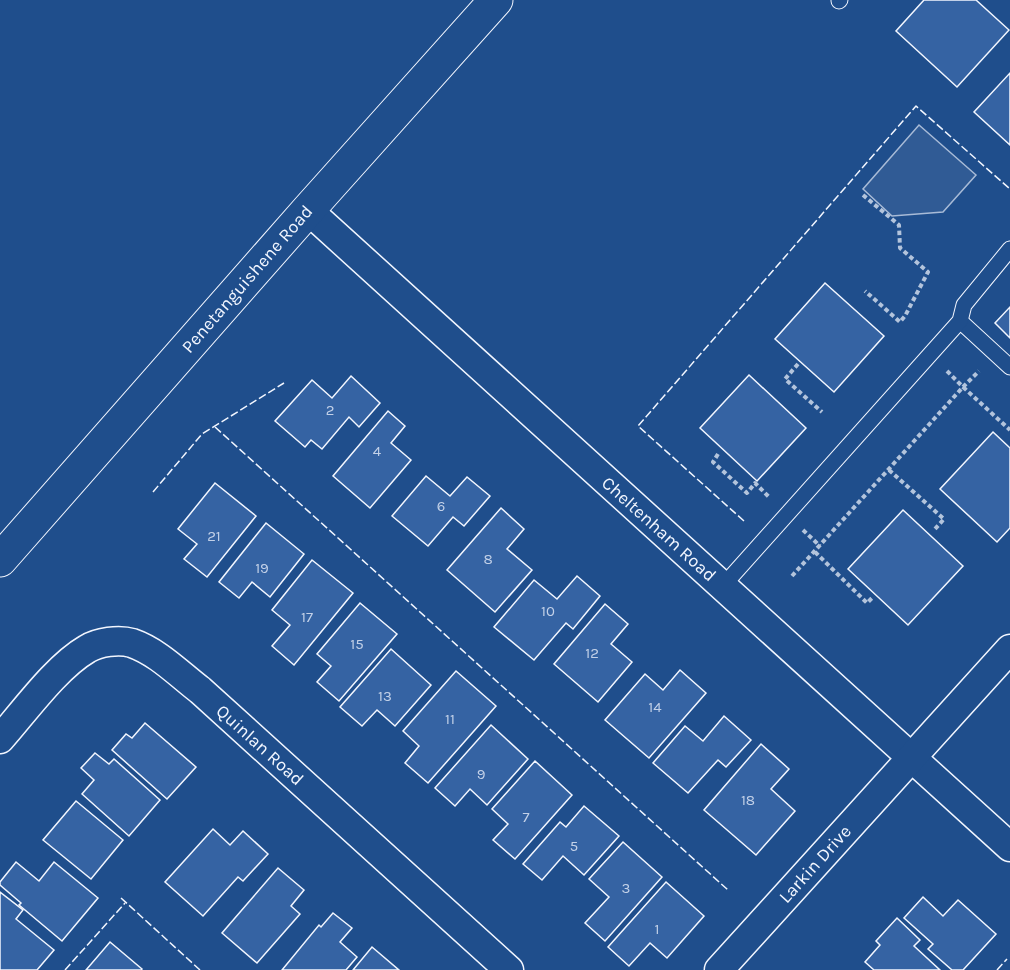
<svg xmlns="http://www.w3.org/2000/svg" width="1010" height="970" viewBox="0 0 1010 970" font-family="Karla,sans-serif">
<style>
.built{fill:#305b95;stroke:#a8bbd7;stroke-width:1.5}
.building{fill:#3563a3;stroke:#f2f6ff;stroke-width:1.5}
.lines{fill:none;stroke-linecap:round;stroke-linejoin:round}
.service-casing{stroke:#f2f6ff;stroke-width:17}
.minor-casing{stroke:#f2f6ff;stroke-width:31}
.secondary-casing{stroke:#f2f6ff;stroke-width:35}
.path{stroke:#b3c4dc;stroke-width:4;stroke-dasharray:4.5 3;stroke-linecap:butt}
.service{stroke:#1f4e8c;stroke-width:15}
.minor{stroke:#1f4e8c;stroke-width:28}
.secondary{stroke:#1f4e8c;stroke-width:33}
.fence{stroke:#f2f6ff;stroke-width:1.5;stroke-dasharray:8 3;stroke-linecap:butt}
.labels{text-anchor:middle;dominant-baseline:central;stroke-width:4.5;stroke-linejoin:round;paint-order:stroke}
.number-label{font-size:15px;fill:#c3d1e8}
.street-label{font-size:18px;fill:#f2f6ff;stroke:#1f4e8c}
</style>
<rect width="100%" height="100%" fill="#1f4e8c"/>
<path class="built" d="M919 125 976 175 943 212 892 216 863 189Z"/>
<g class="building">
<path d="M924 0H976L1009 30 957 87 896 31Z"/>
<path d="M1010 73V145L974 112Z"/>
<path d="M825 283 884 336 834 392 775 339Z"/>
<path d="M1010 307V338L995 323Z"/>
<path d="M749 375 806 428 757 481 700 428Z"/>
<path d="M351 376 380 403 359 427 349 417 322 449 311 440 305 447 275 421 312 380 332 398Z"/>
<path d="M388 411 405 426 391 443 411 460 370 508 333 476Z"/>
<path d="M993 432 1010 448V528L997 542 940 489Z"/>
<path d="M426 476 450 496 467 477 490 496 464 526 453 517 428 546 392 516Z"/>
<path d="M215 483 256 516 207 577 184 559 197 544 178 529Z"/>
<path d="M501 508 524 529 507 549 532 570 495 612 447 570Z"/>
<path d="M903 510 963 566 908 625 848 569Z"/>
<path d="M266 523 304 554 270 597 252 582 239 598 219 582Z"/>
<path d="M312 560 353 593 294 665 272 646 290 625 272 610Z"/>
<path d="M577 576 600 596 573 629 566 623 534 660 494 627 534 580 557 599Z"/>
<path d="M360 603 397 634 339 701 317 682 331 666 317 654Z"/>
<path d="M605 604 628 624 611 644 632 662 598 702 554 664Z"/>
<path d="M391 649 431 685 395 726 377 710 362 726 340 707Z"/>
<path d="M680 670 706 693 649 758 605 720 645 674 663 690Z"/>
<path d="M456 671 496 706 428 783 405 763 419 746 403 731Z"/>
<path d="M724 716 751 740 726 767 718 760 688 793 653 763 685 726 703 741Z"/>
<path d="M145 723 196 767 167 799 112 750 126 734 132 738Z"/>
<path d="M491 725 528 759 487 805 470 789 455 806 435 788Z"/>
<path d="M761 744 789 769 771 789 795 811 756 855 704 810Z"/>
<path d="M95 753 109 764 114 759 160 800 129 836 82 794 94 780 81 768Z"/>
<path d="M535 761 572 795 515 859 493 840 508 824 492 809Z"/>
<path d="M76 801 123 840 91 879 43 840Z"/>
<path d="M584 806 619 836 584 875 563 856 542 880 523 864 560 822 566 827Z"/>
<path d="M213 829 230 845 243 831 268 854 243 881 238 877 203 916 165 882Z"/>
<path d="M623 842 662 877 605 941 585 923 609 897 589 879Z"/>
<path d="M16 862 39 881 54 862 98 898 62 941 19 905 21 903 0 885V882Z"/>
<path d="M278 868 304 890 291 906 300 914 257 963 222 933Z"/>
<path d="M666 882 704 916 667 958 650 943 629 966 608 947Z"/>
<path d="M0 892 23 910 16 919 54 950 37 970H0Z"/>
<path d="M923 897 943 916 958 900 996 934 963 970H952L928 949 933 944 904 918Z"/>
<path d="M333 913 352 928 340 942 357 957 346 970H282L319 925 321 927Z"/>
<path d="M897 918 920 940 914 946 940 970H874L865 962 880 945 876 941Z"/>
<path d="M110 942 142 969 141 970H86Z"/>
<path d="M372 947 399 970H353Z"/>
</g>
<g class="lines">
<defs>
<g id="service">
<path d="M839 1 840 0"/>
<path d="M960 321 1010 367"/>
<path d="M722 587 960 321 964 305 1010 249"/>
</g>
<g id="minor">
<path d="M308 210 1010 847"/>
<path d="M0 739C24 712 56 667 87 649 98 642 119 639 132 643 158 652 179 674 200 690L509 970"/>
<path d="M719 970 1010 649"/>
</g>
<path id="secondary" d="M0 560 308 210 496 0"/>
</defs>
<use href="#service" class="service-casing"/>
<use href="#minor" class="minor-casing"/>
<use href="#secondary" class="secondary-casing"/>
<g class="path">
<path d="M863 195 899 225 900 248 928 272 905 316 900 322 865 291"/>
<path d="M798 364 785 379 822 412"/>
<path d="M947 371 963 387 979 371"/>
<path d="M718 454 713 462 747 493 755 483 770 498"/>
<path d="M889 470 944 519 935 529"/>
<path d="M803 530 820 546"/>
<path d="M815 552 867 603 872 598"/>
<path d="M792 576 963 387 1010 430"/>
</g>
<use href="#service" class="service"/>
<use href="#minor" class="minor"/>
<use href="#secondary" class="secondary"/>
<g class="fence">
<path d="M215 427 728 890"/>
<path d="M153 492 202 434 284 383"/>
<path d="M744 521 638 426 916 106 1010 189"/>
<path d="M121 898 200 970"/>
<path d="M65 970 125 903"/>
<path d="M997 970 1007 959"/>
</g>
</g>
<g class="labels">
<g class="number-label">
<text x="330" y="410">2</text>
<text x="377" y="451">4</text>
<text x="441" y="506">6</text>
<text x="214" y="536">21</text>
<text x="488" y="559">8</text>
<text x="262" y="568">19</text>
<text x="548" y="611">10</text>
<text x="307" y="617">17</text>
<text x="357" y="644">15</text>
<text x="592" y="653">12</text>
<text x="385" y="696">13</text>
<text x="655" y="707">14</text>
<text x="450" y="719">11</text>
<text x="481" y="774">9</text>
<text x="748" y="800">18</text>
<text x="526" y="817">7</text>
<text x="574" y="846">5</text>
<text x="626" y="888">3</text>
<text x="657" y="929">1</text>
</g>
<g class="street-label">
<text transform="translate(247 279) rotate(-49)">Penetanguishene Road</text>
<text transform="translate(659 529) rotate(42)">Cheltenham Road</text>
<text transform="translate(260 745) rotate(42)">Quinlan Road</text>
<text transform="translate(815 864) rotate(-48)">Larkin Drive</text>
</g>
</g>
</svg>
